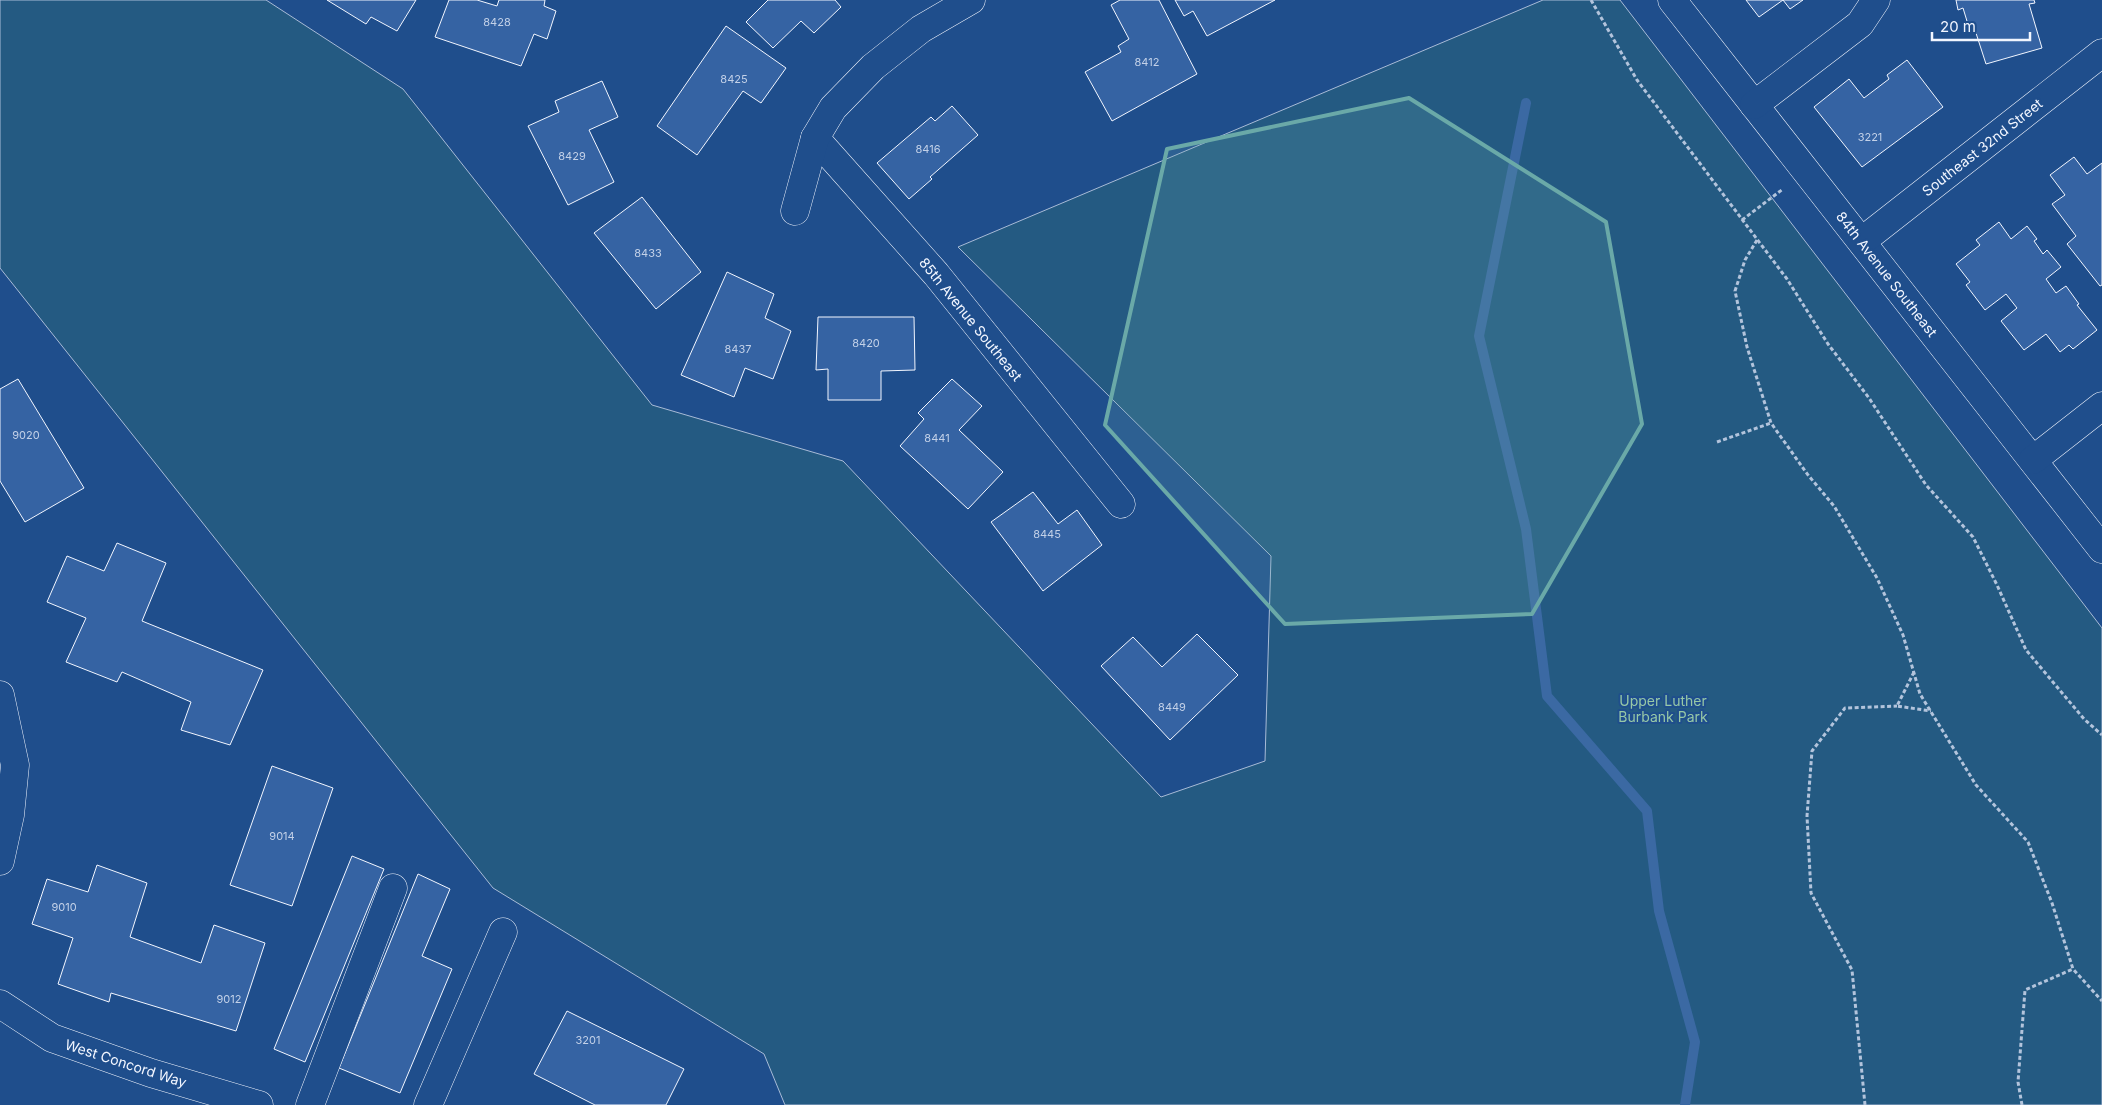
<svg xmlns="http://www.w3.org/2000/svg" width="2102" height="1105" viewBox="0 0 2102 1105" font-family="Inter,sans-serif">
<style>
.green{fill:#245a82;stroke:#a8bbd7}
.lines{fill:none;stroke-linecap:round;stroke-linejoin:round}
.stream{stroke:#3b69a3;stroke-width:10}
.building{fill:#3563a3;stroke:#f2f6ff}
.minor-casing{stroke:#f2f6ff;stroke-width:29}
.path{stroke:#b3c4dc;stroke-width:3;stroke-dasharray:4 2.5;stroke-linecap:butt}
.minor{stroke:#1f4e8c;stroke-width:28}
.marked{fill:#6aa9a8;fill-opacity:0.2;stroke:#6aa9a8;stroke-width:4;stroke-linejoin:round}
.labels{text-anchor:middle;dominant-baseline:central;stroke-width:4;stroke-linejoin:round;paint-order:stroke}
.number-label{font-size:11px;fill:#c3d1e8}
.street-label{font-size:14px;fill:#f2f6ff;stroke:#1f4e8c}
.park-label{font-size:14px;fill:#97c8a6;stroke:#1f4e8c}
</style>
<rect width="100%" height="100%" fill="#1f4e8c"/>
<path class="green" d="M0 0H266L403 89 652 405 843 461 1161 797 1265 761 1271 556 958 247 1543 0H1620L2102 628V1105H785L764 1054 493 888 0 268Z"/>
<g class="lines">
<path class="stream" d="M1526 103 1479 336 1526 529 1547 696 1647 811 1659 911 1695 1042 1685 1105"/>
</g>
<g class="building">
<path d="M327 0H416L397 31 371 17 366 24Z"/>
<path d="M449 0H477L497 6 499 0H545L544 6 556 11 547 39 534 34 521 66 435 37Z"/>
<path d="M768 0H835L841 7 814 33 801 21 773 48 746 22Z"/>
<path d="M1120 0H1159L1197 74 1112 121 1085 72 1121 52 1118 46 1129 39 1111 5Z"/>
<path d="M1175 0H1275L1207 36 1193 11 1184 16Z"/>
<path d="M1746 0H1803L1790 9 1783 0 1759 17Z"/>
<path d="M1956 0H2034L2035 3 2029 4 2042 48 1986 64 1975 30 1970 31 1963 8 1958 10Z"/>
<path d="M726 26 786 68 761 103 743 91 697 155 657 126Z"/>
<path d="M1907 60 1943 107 1862 167 1814 107 1849 79 1864 98 1889 79 1887 75Z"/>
<path d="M602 81 618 117 589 130 614 182 568 205 528 126 559 112 555 101Z"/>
<path d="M952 106 978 135 930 177 932 179 909 199 877 163 931 117 935 121Z"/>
<path d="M2074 157 2087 174 2102 163V285L2100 286 2067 244 2076 236 2052 204 2065 195 2050 175Z"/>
<path d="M642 197 701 272 656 309 594 233Z"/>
<path d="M1999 222 2011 239 2027 226 2037 239 2034 241 2043 254 2047 250 2061 267 2046 279 2056 293 2066 286 2079 304 2077 305 2097 330 2073 349 2069 345 2060 352 2046 334 2024 350 2001 321 2017 308 2006 294 1985 310 1966 285 1970 282 1956 264 1980 245 1976 240Z"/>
<path d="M727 272 774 294 765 318 791 331 773 379 745 368 734 397 681 375Z"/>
<path d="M818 317H914L915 370 881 371V400H828V369L816 370Z"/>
<path d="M18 379 84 488 25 522 0 481V389Z"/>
<path d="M952 379 982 406 959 430 1003 472 968 509 900 446 924 419 918 413Z"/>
<path d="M1033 492 1058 524 1077 510 1102 545 1043 591 991 522Z"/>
<path d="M117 543 166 563 142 621 263 670 230 745 181 730 191 702 122 672 117 682 66 662 86 618 47 602 67 556 104 571Z"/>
<path d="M1197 634 1238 675 1170 740 1101 666 1133 637 1162 667Z"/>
<path d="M272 766 333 788 292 906 230 885Z"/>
<path d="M352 856 384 869 305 1062 274 1049Z"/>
<path d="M97 865 147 883 130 937 201 963 214 925 265 943 236 1031 111 993 109 1002 58 984 73 938 32 924 47 879 88 892Z"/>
<path d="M418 874 450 889 422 956 452 969 400 1093 339 1068Z"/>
<path d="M567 1011 684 1069 666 1105H595L534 1074Z"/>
</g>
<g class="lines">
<defs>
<g id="minor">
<path d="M1672 0 2102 549"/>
<path d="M1754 105 1860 24 1876 0"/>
<path d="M815 138 936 274 1121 504"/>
<path d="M795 211 815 138 833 108 873 67 921 29 971 0"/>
<path d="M1862 241 2102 53"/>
<path d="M2033 460 2102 406"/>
<path d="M0 695 15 765 10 815 0 861"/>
<path d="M0 1004 52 1038 151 1073 259 1105"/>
<path d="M310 1105 393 888"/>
<path d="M428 1105 503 932"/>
</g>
</defs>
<use href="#minor" class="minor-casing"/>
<g class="path">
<path d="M1591 0 1637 80 1787 279 1828 344 1869 398 1926 485 1973 537 1997 585 2026 650 2084 719 2102 735"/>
<path d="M1742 220 1783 189"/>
<path d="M1757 240 1745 260 1735 291 1747 347 1771 423 1808 475 1834 506 1877 578 1903 635 1920 694 1976 785 2028 842 2052 903 2073 969 2102 1001"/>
<path d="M1717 442 1771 423"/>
<path d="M1914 672 1897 706 1931 711"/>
<path d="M1865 1105 1852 970 1811 893 1807 816 1812 751 1845 708 1897 706"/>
<path d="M2022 1105 2018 1082 2025 990 2073 969"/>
</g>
<use href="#minor" class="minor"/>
</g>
<path class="marked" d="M1409 98 1606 222 1642 424 1532 614 1285 624 1105 425 1167 149Z"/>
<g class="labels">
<g class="number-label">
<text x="497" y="22">8428</text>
<text x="1147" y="62">8412</text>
<text x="734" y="79">8425</text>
<text x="1870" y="137">3221</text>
<text x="928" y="149">8416</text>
<text x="572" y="156">8429</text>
<text x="648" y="253">8433</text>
<text x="866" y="343">8420</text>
<text x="738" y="349">8437</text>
<text x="26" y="435">9020</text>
<text x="937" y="438">8441</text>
<text x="1047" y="534">8445</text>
<text x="1172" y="707">8449</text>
<text x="282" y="836">9014</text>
<text x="64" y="907">9010</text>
<text x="229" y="999">9012</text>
<text x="588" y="1040">3201</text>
</g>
<g class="street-label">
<text transform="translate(1982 147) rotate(-38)">Southeast 32nd Street</text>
<text transform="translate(1887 274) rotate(52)">84th Avenue Southeast</text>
<text transform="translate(971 319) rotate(51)">85th Avenue Southeast</text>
<text transform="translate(126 1063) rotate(18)">West Concord Way</text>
</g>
<g class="park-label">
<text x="1663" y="700">Upper Luther<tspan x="1663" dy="16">Burbank Park</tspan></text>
</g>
</g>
<path d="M1932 32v8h98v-8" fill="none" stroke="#f2f6ff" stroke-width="2.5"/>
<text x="1940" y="32" font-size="15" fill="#f2f6ff" stroke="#1f4e8c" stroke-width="4" paint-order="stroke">20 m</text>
</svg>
